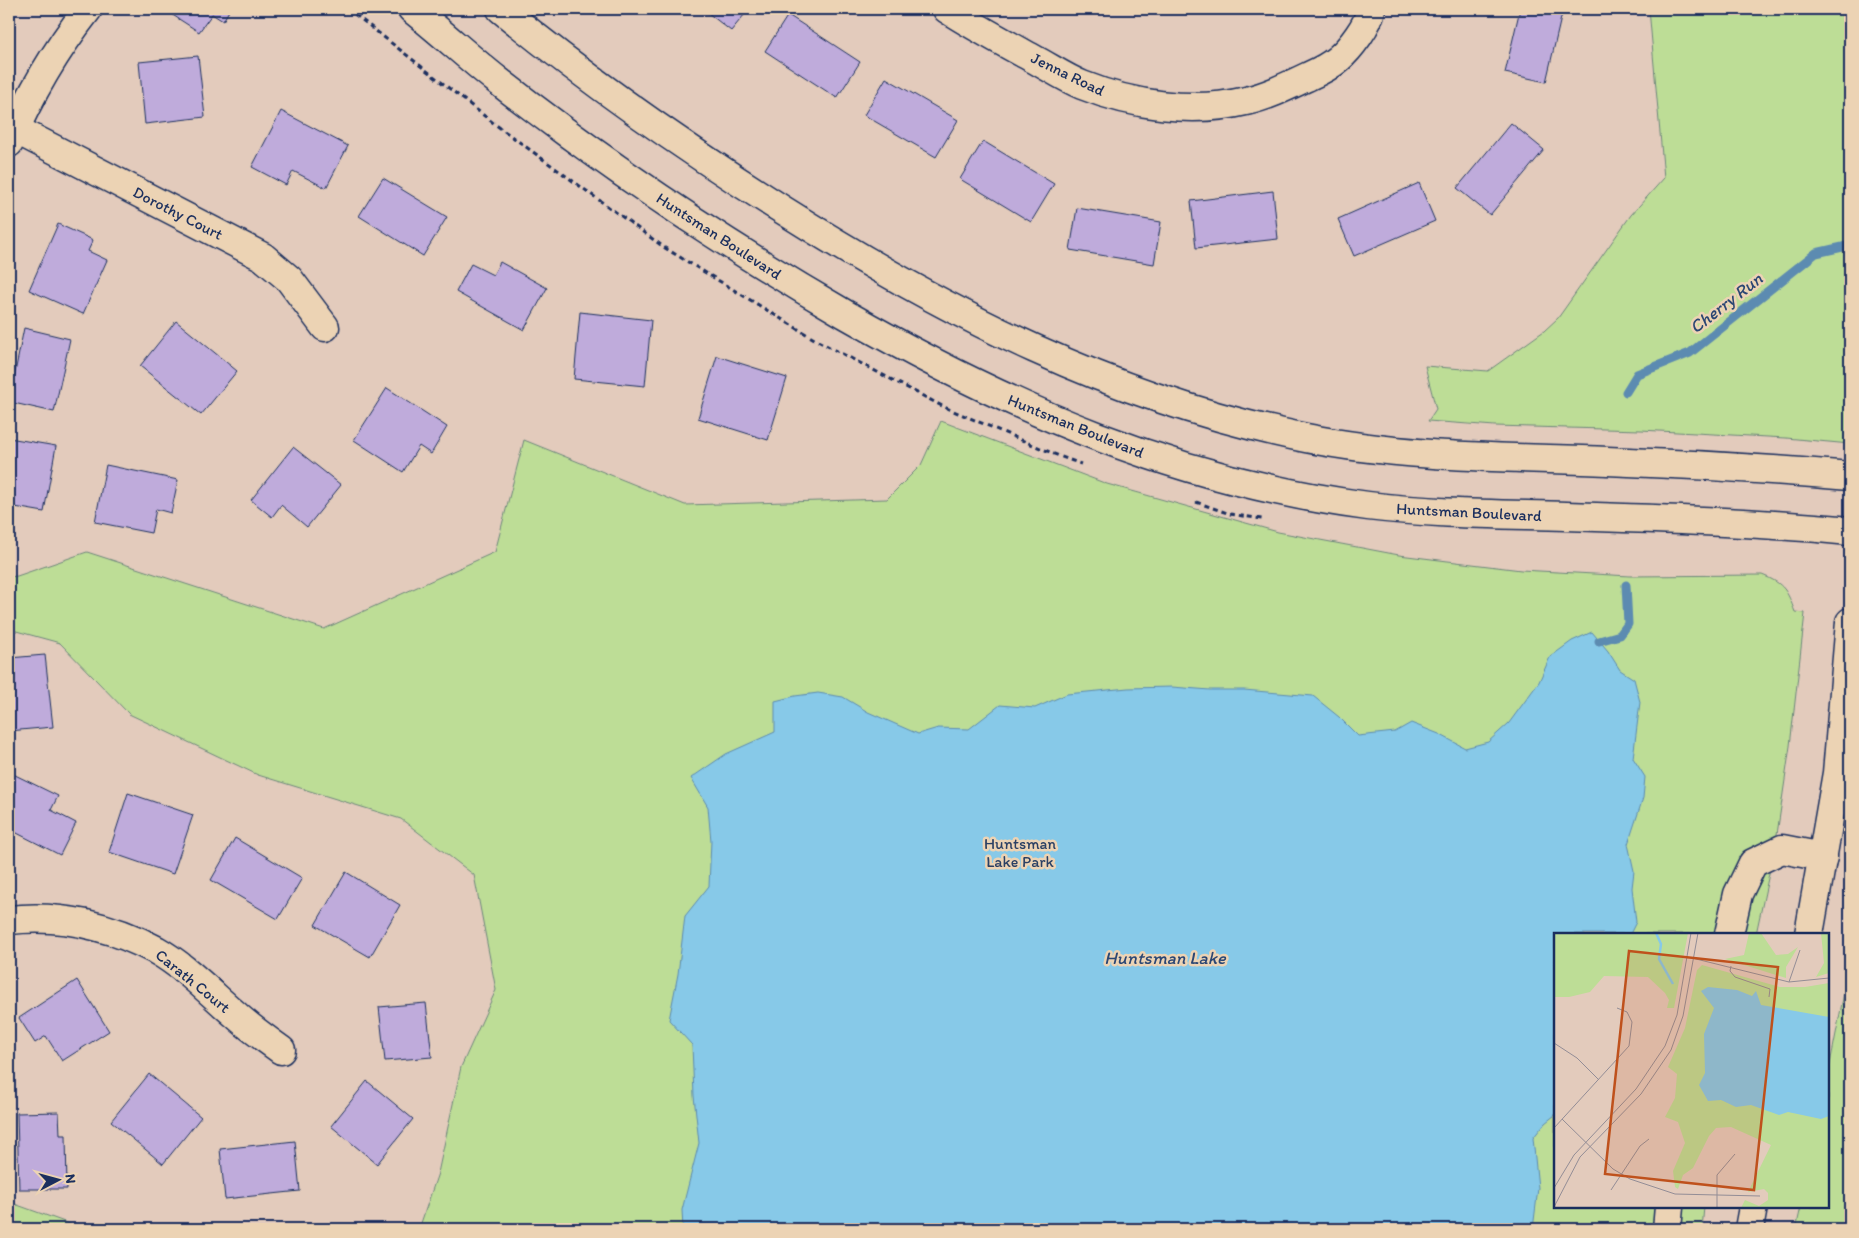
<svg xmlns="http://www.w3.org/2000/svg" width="1859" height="1238" viewBox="0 0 1859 1238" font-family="Itim,sans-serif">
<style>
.green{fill:#bddd96;stroke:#6c867a}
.water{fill:#87c9e8;stroke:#5c8bb1}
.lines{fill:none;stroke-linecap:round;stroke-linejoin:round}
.stream{stroke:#5c8bb1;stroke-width:9}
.building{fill:#bfabdb;stroke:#1b2f5e}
.minor-casing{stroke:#1b2f5e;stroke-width:31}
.path{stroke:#1b2f5e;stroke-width:3;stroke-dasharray:5 4;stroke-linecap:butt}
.minor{stroke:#ecd3b4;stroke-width:28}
.labels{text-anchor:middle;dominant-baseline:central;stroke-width:5;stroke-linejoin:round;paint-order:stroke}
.street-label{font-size:16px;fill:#1b2f5e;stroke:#ecd3b4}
.park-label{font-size:16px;fill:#2b4064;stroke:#ecd3b4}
.water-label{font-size:18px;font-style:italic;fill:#2b4673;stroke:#ecd3b4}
.inset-river{fill:none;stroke:#87c9e8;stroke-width:2.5}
.inset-road{fill:none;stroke:#938d96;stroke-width:1}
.view{fill:#bf511c;fill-opacity:0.15;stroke:#bf511c;stroke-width:2.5}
.inset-edge{fill:none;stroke:#1b2f5e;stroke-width:2.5}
</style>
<rect width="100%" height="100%" fill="#e3cbbc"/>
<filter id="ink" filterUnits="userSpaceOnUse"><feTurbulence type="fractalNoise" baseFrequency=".02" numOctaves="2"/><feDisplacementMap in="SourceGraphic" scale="10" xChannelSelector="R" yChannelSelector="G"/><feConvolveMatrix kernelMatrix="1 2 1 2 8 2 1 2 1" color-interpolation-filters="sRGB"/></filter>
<g filter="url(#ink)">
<g class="green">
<path d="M1649 9H1850V444L1786 438 1641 430 1495 426 1428 421 1436 409 1425 366 1488 371 1544 331 1558 318 1631 215 1664 178Z"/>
<path d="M941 421 1107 484 1278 532 1399 555 1521 570 1630 576 1762 575C1785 584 1787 591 1795 612L1805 613 1790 746 1776 841 1756 934H1555V1207H1704L1702 1229H419L438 1173 461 1067 496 990 474 875 401 819 258 775 129 714 60 643 9 629V577L17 576 87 552 324 629 495 552 524 440 685 505 887 499 921 465Z"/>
<path d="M1850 963V1229H1796L1801 1207H1828V1074Z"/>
<path d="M9 1202 84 1229H9Z"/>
</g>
<path class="water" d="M1592 632 1608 651 1620 670 1634 679 1640 702 1633 758 1645 777 1643 798 1628 844 1634 871 1632 888 1636 922 1630 934H1555V1115L1545 1123 1533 1138 1538 1188 1533 1229H683L682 1210 699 1143 694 1096 692 1045 669 1020 678 974 685 916 709 886 711 841 708 807 691 778 726 754 775 732V701L795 696 818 693 843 697 868 712 918 734 938 728 969 729 1000 705 1035 708 1067 694 1128 688 1172 687 1210 690H1244L1313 696 1339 717 1358 736 1395 732 1411 723 1439 734 1465 748 1488 742 1509 723 1539 682 1550 657 1572 641Z"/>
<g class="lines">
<g class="stream">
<path d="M1626 392 1637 374 1690 353 1816 253 1847 246 1850 249"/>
<path d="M1599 641 1620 635 1628 624 1626 585"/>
</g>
</g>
<g class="building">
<path d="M170 9H230L223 21 212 14 199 32 168 12Z"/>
<path d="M703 9H749L731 31Z"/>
<path d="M1520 9H1563L1546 82 1505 73Z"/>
<path d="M788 15 860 62 837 98 765 51Z"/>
<path d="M198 56 205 117 145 124 139 62Z"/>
<path d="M886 78 958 120 936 157 864 115Z"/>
<path d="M281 111 348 146 326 188 293 171 286 185 252 167Z"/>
<path d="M1511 123 1544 150 1490 215 1457 188Z"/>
<path d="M983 141 1054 184 1031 222 960 179Z"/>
<path d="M383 178 447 217 423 256 359 216Z"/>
<path d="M1419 183 1435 221 1354 256 1338 219Z"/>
<path d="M1273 191 1278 239 1196 248 1191 201Z"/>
<path d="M1077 208 1161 222 1154 264 1070 250Z"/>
<path d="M58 224 93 240 88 251 107 260 83 314 29 290Z"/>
<path d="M500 262 547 288 524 330 456 292 471 264 493 275Z"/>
<path d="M580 312 651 320 645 386 574 379Z"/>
<path d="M176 321 237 371 201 415 140 366Z"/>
<path d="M24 328 70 339 54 412 9 402Z"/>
<path d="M717 356 787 378 768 440 698 418Z"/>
<path d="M387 388 447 427 431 454 419 446 403 472 354 440Z"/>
<path d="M9 438 56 446 44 512 9 506Z"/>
<path d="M293 447 341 485 307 527 281 505 272 517 251 500Z"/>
<path d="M106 465 178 480 171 513 156 509 151 533 95 522Z"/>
<path d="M45 655 53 727 9 731V658Z"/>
<path d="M11 773 58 796 51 810 76 823 60 855 9 829V778Z"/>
<path d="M128 793 193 815 173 874 109 852Z"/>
<path d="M235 838 302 878 278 919 211 880Z"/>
<path d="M346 872 400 905 370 957 315 925Z"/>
<path d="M77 980 109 1031 62 1061 46 1036 35 1043 19 1018Z"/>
<path d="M426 1003 432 1057 385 1061 379 1007Z"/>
<path d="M149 1074 201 1117 163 1164 111 1121Z"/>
<path d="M367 1081 413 1119 377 1164 331 1126Z"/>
<path d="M59 1112 60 1135H66L67 1189H19L17 1113Z"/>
<path d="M295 1141 300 1191 225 1199 220 1149Z"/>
</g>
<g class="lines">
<defs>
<g id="minor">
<path d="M412 9C441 32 468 57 497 80 607 166 724 244 845 314 1011 409 1177 481 1368 506 1434 514 1500 514 1566 516 1661 519 1756 522 1850 531"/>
<path d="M501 9C590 82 685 148 783 210 946 313 1115 400 1306 438 1406 458 1507 457 1607 461 1688 464 1769 469 1850 476"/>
<path d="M947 9C975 27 1003 42 1032 58 1049 67 1065 78 1082 85 1132 105 1193 114 1246 101 1268 96 1288 86 1309 76 1318 72 1330 66 1338 59 1350 49 1369 24 1371 9"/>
<path d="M9 126 263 257 289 279 325 327"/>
<path d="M9 143C30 94 56 50 88 9"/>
<path d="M9 920C60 914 111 926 156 950 186 967 210 993 236 1015 250 1028 266 1039 281 1050"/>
<path d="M1729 934 1738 894 1753 863 1782 849 1823 857"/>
<path d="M1809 934 1837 773 1850 622"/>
<path d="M1667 1229 1669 1207"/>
<path d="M1749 1229 1753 1207"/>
</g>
</defs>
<use href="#minor" class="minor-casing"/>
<g class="path">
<path d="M348 9 496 125 665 248 816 340 944 407 1059 456 1081 464"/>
<path d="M1196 502 1230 514 1262 519"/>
</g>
<use href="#minor" class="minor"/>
</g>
</g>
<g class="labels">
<g class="street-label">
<text transform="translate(1068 74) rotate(26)">Jenna Road</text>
<text transform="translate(178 213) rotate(27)">Dorothy Court</text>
<text transform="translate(719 236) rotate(33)">Huntsman Boulevard</text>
<text transform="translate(1076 426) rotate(22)">Huntsman Boulevard</text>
<text transform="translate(1469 512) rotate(3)">Huntsman Boulevard</text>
<text transform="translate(193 981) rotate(39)">Carath Court</text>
</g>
<g class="park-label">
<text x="1020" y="843">Huntsman<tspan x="1020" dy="18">Lake Park</tspan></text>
</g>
<g class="water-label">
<text transform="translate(1726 303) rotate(-38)">Cherry Run</text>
<text x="1165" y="958">Huntsman Lake</text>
</g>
</g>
<g transform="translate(1554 933)">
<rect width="275" height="275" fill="#e3cbbc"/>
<path d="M0 0H134L120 75H113L115 67 111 60 94 44 50 43 36 59 15 64H0ZM195 0H207L222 22 234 21 244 14 232 34V45L171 26 190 22ZM267 0H275V40L262 44 270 30ZM148 32 226 54H251L275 50V275H187L191 267 205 273 214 267V260L210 256 194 259 217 212 177 194 162 195 155 203 139 235 129 242 124 256 121 254 119 238 131 210 124 189 111 184 121 165 123 141 114 134 131 95 143 37Z" fill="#bddd96"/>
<path d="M154 54 183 57 198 63 202 58 207 72 275 84V183L267 186 234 179 225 182 197 172 182 174 167 167 154 168 145 152 151 140 150 101 160 75 147 58Z" fill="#87c9e8"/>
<path class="inset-river" d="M102 0 107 11 105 26 119 51"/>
<path class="inset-road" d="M138 25 235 49 275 45M177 33 176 38 181 44 216 56 215 64M235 49 246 17M0 110 23 125 45 147M8 186 59 236 76 246 121 261 206 263M0 195 75 113 78 89 73 79 63 75M0 255 20 222 82 156 111 113 123 82 137 0M57 257 86 213 95 206M0 274 26 224 87 161 117 117 129 83 144 0M163 275V242L181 221"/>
<path class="view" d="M75 18 224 34 200 257 51 241Z"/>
<rect width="275" height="275" class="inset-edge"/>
</g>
<rect width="1859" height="1238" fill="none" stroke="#ecd3b4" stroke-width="30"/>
<rect x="15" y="15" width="1829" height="1208" fill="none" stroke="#1b2f5e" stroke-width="2" filter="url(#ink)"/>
<g transform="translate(58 1180) rotate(84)" stroke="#ecd3b4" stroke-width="4" paint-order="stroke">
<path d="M0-4L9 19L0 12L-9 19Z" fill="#1b2f5e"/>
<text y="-8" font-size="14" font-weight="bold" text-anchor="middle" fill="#1b2f5e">N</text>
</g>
</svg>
